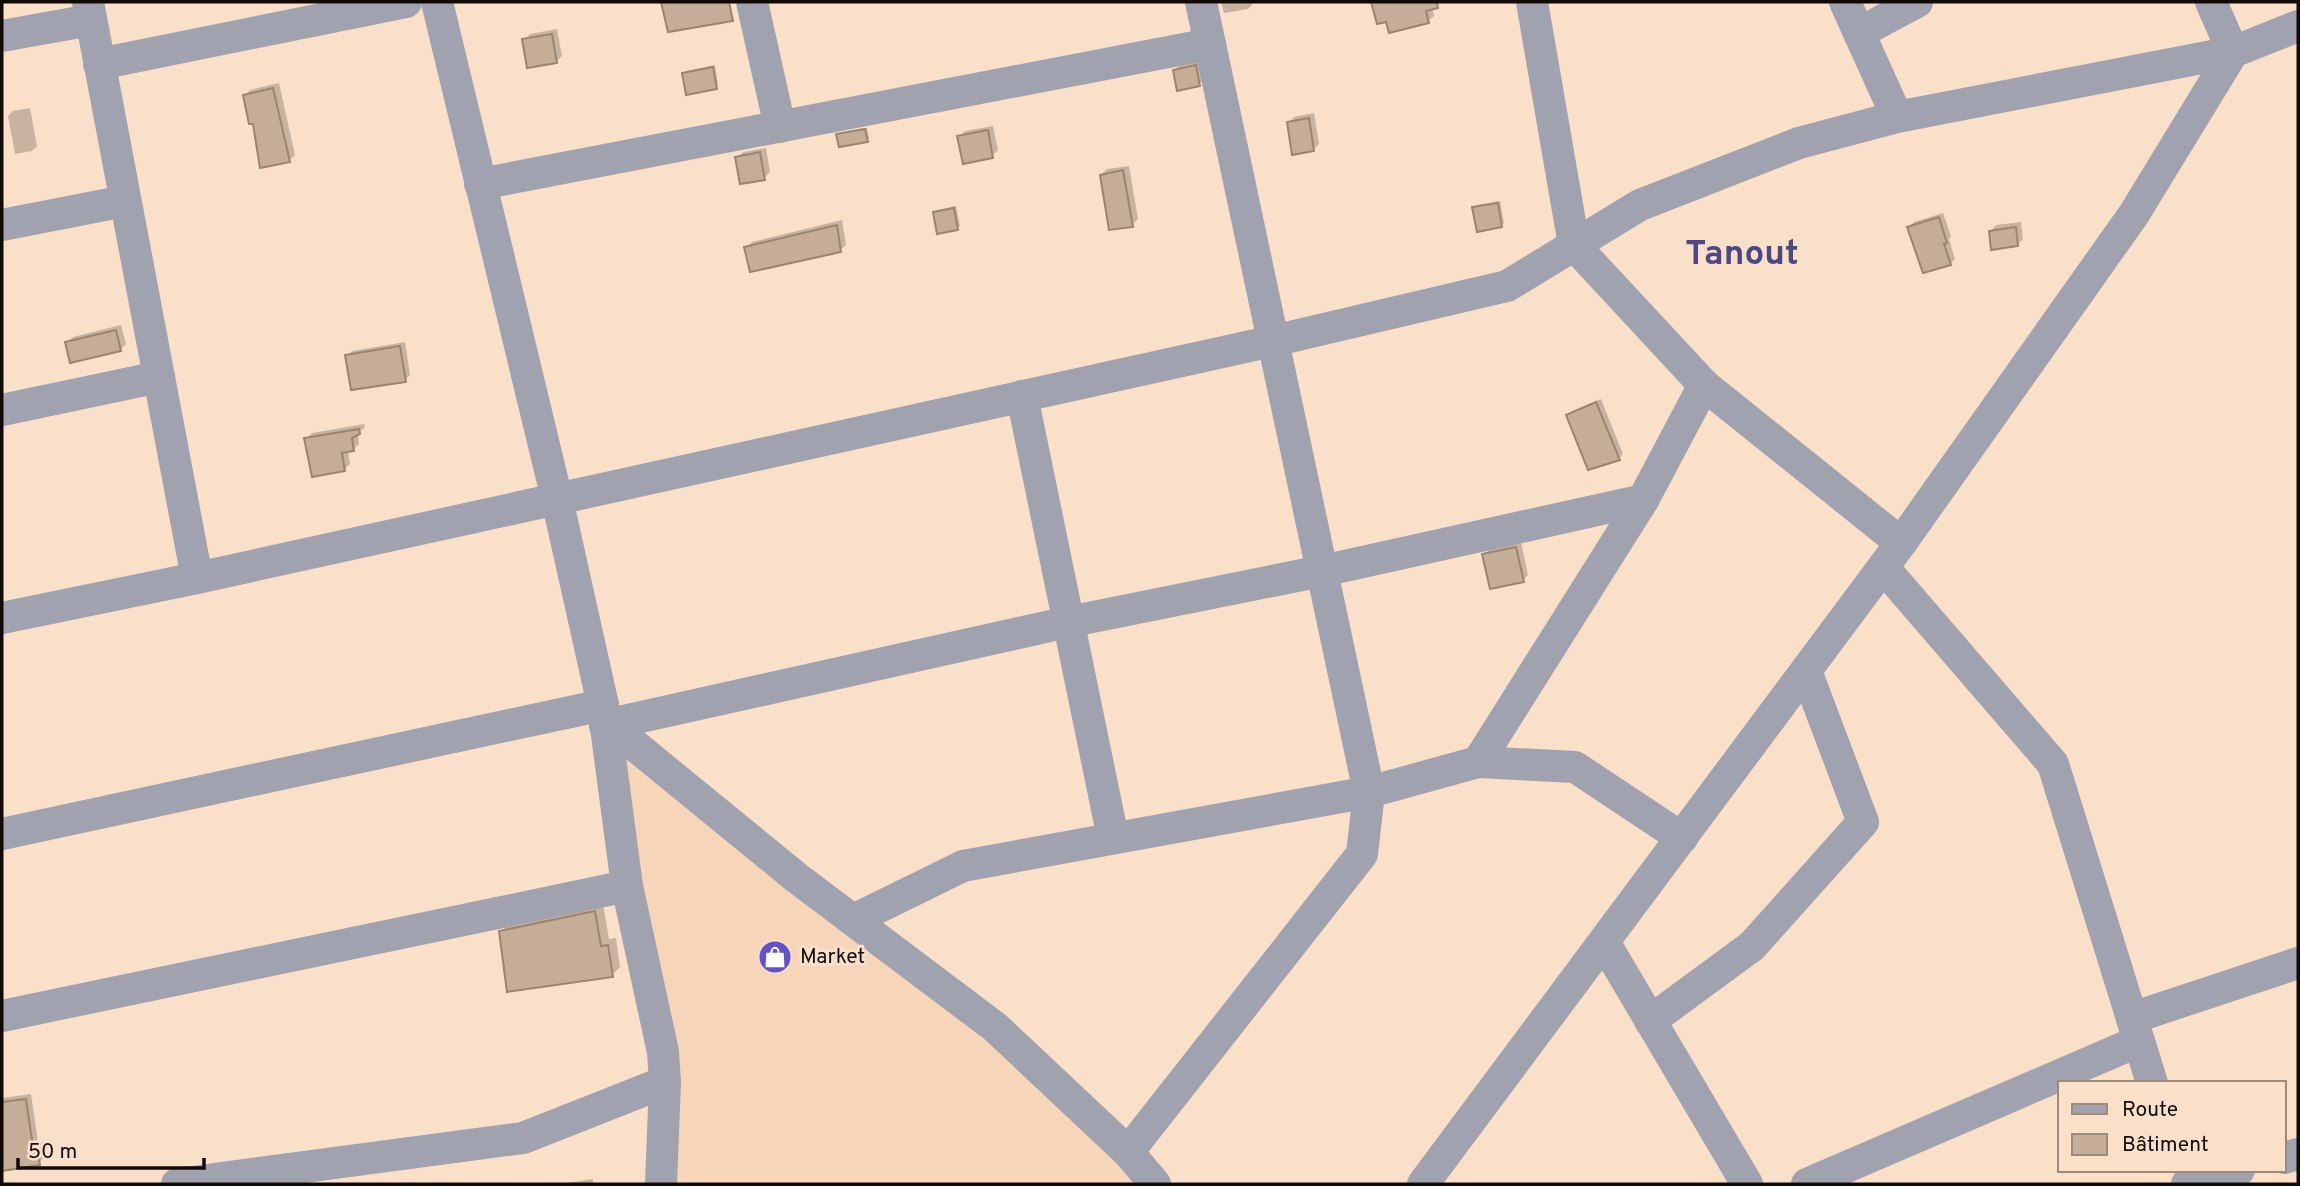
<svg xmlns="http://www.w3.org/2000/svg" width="2300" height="1186" viewBox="0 0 2300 1186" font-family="Overpass,sans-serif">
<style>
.built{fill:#f6d5b9}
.shadow{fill:#0003}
.building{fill:#c6ad97;stroke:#9c846f;stroke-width:2}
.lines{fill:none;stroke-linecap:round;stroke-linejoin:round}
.minor{stroke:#a1a2af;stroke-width:32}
.labels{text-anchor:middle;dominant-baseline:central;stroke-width:6;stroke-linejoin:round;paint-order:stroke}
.poi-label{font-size:21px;fill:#120a04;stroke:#fbe0c9;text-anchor:start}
.town-label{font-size:35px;font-weight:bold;fill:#4c4886;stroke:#fbe0c9}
</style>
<rect width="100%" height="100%" fill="#fbe0c9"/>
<path class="built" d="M616 739 1005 1036 1142 1184H661Z"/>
<g class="shadow">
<path d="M1221 2H1252V5L1248 9 1224 13Z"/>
<path d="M1375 2H1431L1434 16 1428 21 1387 20 1374 3Z"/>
<path d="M557 29 562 56 556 62 524 40 530 34Z"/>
<path d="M1201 61 1205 79 1199 84 1175 70 1180 65Z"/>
<path d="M715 65 718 85 716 87 684 73 686 71Z"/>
<path d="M279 83 295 155 289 161 255 121 245 96 250 90Z"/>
<path d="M30 108 37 146 32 151 15 154 8 116 13 111Z"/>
<path d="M1314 113 1319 144 1314 149 1289 123 1294 117Z"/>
<path d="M993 126 998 150 992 156 959 137 965 131Z"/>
<path d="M867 128 869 138 867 140 838 135 841 133Z"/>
<path d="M766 148 770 172 764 178 737 158 743 152Z"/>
<path d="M1129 166 1138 219 1132 225 1101 175 1107 169Z"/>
<path d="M1500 201 1504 223 1501 225 1474 208 1477 205Z"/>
<path d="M956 206 960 226 957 229 935 213 937 210Z"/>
<path d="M1943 213 1951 236 1949 239 1955 259 1950 264 1909 227 1914 222Z"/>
<path d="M842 220 846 245 840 250 746 248 752 242Z"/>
<path d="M2021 222 2023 239 2017 245 1991 231 1996 225Z"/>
<path d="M121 325 126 344 120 350 67 342 73 337Z"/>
<path d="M405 342 410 375 405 380 347 356 352 351Z"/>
<path d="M1601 399 1623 454 1619 458 1568 415 1572 411Z"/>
<path d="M364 424 365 427 358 434 359 444 354 449 348 451 350 464 344 469 306 439 312 433Z"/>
<path d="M1521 542 1528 575 1523 580 1484 555 1490 549Z"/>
<path d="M603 904 609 939 616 938 620 967 612 975 500 932 509 924Z"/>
<path d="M31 1094 38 1142H42L44 1157 39 1163 2 1169V1098Z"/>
<path d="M593 1179V1184H560Z"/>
</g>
<g class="building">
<path d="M661 2H729L733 21 668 32Z"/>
<path d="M1371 2H1437L1438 8 1426 11 1429 23 1389 33 1386 22 1377 24Z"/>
<path d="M552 34 557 63 527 68 522 39Z"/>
<path d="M1196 65 1200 86 1177 91 1173 70Z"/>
<path d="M713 67 717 89 686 95 682 73Z"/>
<path d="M273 88 290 162 260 168 253 124H249L243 95Z"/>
<path d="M1309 118 1314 151 1292 155 1287 122Z"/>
<path d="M865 129 868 142 839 147 836 134Z"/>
<path d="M988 130 993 158 963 164 957 136Z"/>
<path d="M760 152 765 180 740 184 735 157Z"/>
<path d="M1123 170 1133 227 1109 230 1100 175Z"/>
<path d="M1498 203 1502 227 1477 232 1472 207Z"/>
<path d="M954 208 958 230 937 234 933 212Z"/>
<path d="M1939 217 1947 243 1944 244 1951 265 1923 273 1907 227Z"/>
<path d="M837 225 841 252 750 272 744 247Z"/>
<path d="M2016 227 2018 246 1991 250 1989 231Z"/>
<path d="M116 330 121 351 70 363 65 342Z"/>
<path d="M400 346 406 382 351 390 345 355Z"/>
<path d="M1596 402 1620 460 1588 470 1566 415Z"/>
<path d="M359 429 360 434 352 438 354 451 342 453 345 471 312 477 304 438Z"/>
<path d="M1516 547 1524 582 1490 589 1482 554Z"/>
<path d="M595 911 601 946 608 945 613 977 507 992 499 931Z"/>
<path d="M26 1099 33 1147 37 1146 40 1165 2 1171V1102Z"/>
</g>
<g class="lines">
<g class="minor">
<path d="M88 2 197 578"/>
<path d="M437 2 557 499 603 705 627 886 663 1052 665 1082 661 1184"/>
<path d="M752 2 780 127"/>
<path d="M1532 2 1574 245 1704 385 1901 543"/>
<path d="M1845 2 1897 117"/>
<path d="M1859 33 1917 2"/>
<path d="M2 36 91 20"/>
<path d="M99 64 406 2"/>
<path d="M480 184 1210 44"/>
<path d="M2 225 125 201"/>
<path d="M1022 396 1113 838"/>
<path d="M2 410 159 377"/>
<path d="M1883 567 2053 764 2152 1083"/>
<path d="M2 618 197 578 557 499 1273 341 1507 286 1640 205 1799 143 1897 117 2233 52 2298 26"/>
<path d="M605 725 1068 622 1322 571 1643 500"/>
<path d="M605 725 622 735 797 878 995 1027 1128 1152 1155 1184"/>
<path d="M1478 762 1575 767 1682 838"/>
<path d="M2 834 603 705"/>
<path d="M853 920 963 866 1369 792 1478 762 1643 500 1704 385"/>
<path d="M1604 942 1747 1184"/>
<path d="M2 1016 627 886"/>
<path d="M2132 1018 2298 963"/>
<path d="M1650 1021 1752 946 1863 822 1806 671"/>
<path d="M1128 1152 1362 854 1369 792 1201 2"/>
<path d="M2284 1158 2298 1154"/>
<path d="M177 1184 523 1138 665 1082"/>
<path d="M1423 1184 1901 543 2134 214 2233 52 2211 2"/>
<path d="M1807 1184 2139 1041"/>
<path d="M2187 1184 2239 1170"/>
</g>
</g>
<defs>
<symbol id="shop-disc" viewBox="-11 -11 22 22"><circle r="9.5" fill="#6452cb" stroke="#fbe0c9"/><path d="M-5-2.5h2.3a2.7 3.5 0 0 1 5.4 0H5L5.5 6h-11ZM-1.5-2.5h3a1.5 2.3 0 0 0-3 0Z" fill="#fff"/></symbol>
</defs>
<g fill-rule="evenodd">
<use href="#shop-disc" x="756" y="938" width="38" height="38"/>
</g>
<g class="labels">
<g class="poi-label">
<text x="800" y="957">Market</text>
</g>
<g class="town-label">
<text x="1742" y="255">Tanout</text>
</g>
</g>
<rect width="2300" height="1186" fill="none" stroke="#120a04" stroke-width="7"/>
<rect x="2058" y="1081" width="228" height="91" fill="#fbe0c9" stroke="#9e8a7a" stroke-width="2"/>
<rect x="2072" y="1104" width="35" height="10" fill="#a1a2af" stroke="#9e8a7a" stroke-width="2"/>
<text x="2122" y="1116" font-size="21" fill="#120a04">Route</text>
<rect x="2072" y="1134" width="35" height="21" fill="#c6ad97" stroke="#9e8a7a" stroke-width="2"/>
<text x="2122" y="1151" font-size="21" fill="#120a04">Bâtiment</text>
<path d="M18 1158v10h186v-10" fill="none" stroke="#120a04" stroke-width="3.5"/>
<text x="28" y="1158" font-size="21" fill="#120a04" stroke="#fbe0c9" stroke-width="5" paint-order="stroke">50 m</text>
</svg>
